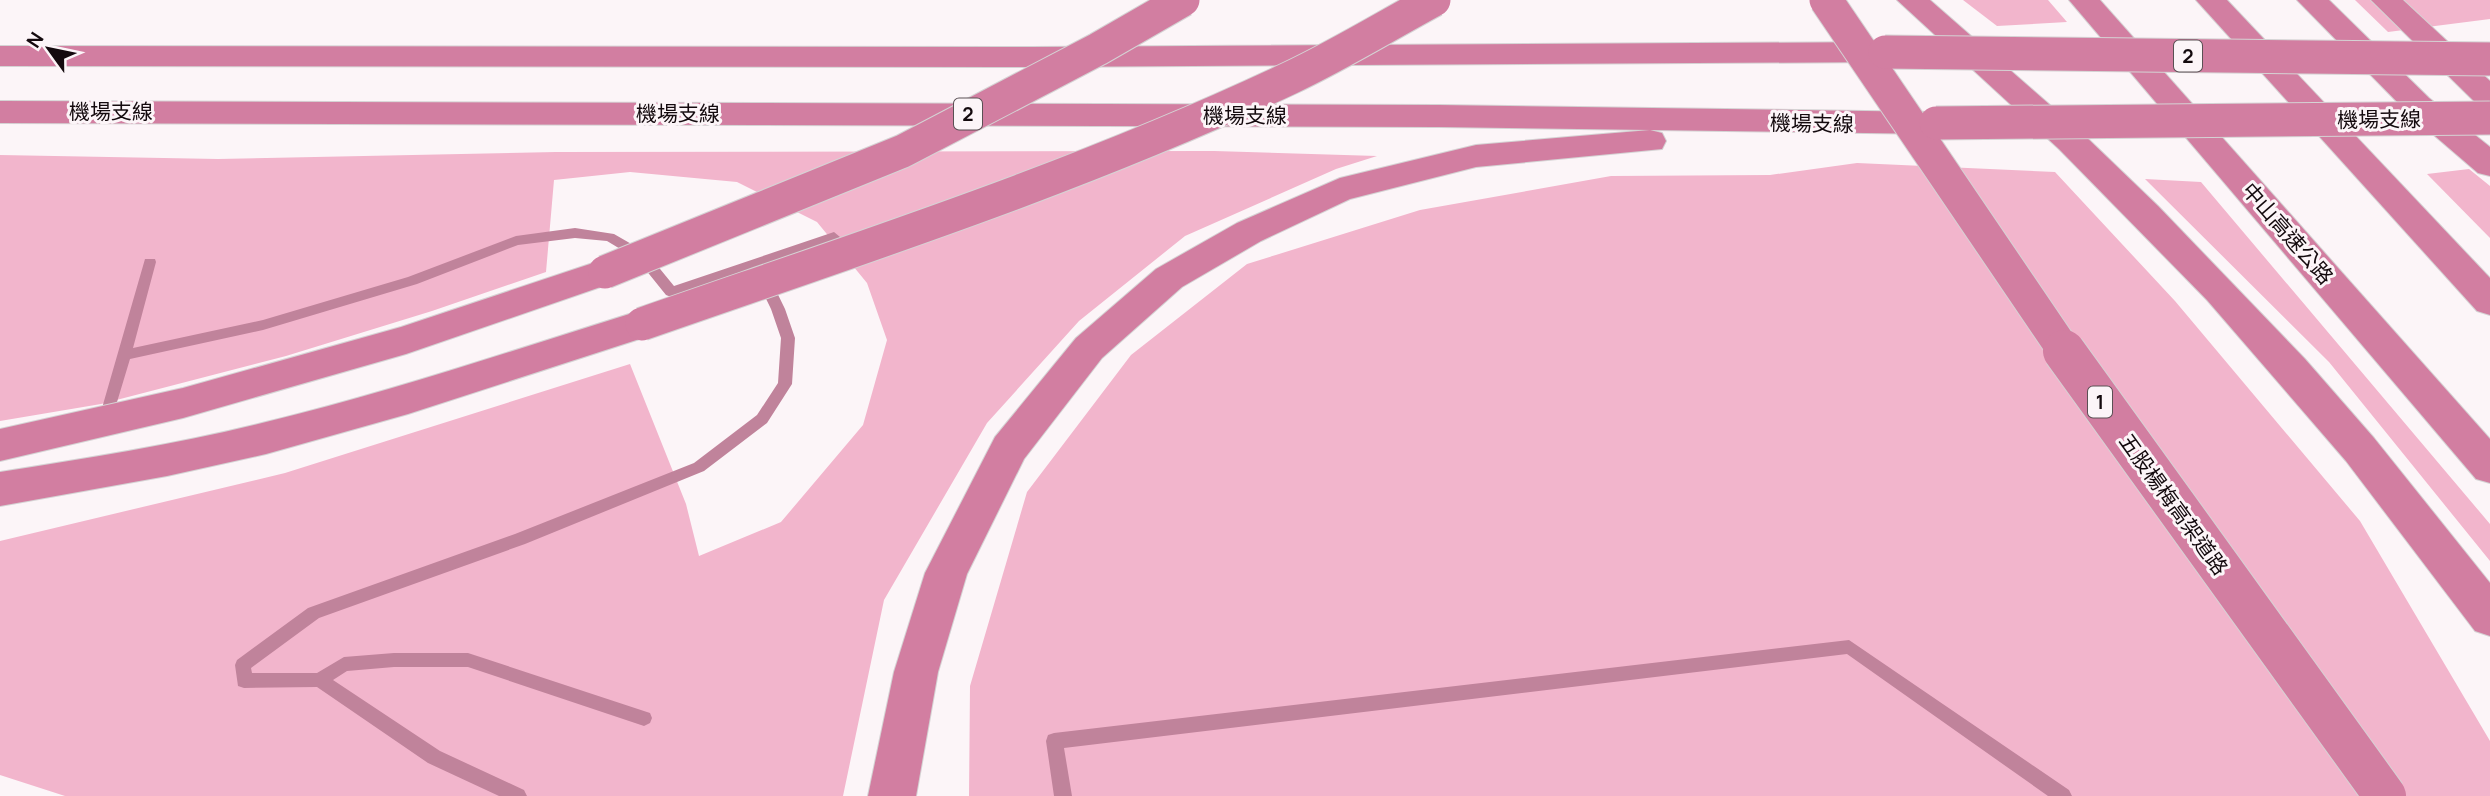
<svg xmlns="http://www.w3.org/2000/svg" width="2490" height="796" viewBox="0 0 2490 796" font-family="Manrope,'Noto Sans TC',sans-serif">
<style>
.green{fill:#f2b5cc}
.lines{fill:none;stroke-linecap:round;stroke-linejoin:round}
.stream{fill:#c0839b;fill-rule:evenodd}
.motorway-casing{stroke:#d5d3d4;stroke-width:2}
.motorway{fill:#d27ea1;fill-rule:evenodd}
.motorway-bridge-far1-casing{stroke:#d5d3d4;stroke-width:35;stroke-linecap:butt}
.motorway-bridge-casing{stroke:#d5d3d4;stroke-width:44;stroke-linecap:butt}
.motorway-bridge-far1{stroke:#d27ea1;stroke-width:33}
.motorway-bridge{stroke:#d27ea1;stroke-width:42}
.labels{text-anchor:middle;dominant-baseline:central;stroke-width:6;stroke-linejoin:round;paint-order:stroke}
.shield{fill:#fcf5f8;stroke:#5a5054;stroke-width:2}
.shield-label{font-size:19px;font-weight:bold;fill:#140a0e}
.street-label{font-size:21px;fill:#140a0e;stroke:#fcf5f8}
</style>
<rect width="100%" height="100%" fill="#fcf5f8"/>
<g class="green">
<path d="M1963 0H2048L2067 22 1997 26Z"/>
<path d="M2355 0H2490V19L2388 32Z"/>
<path d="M1214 151 1377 156 1336 169 1185 236 1079 321 987 423 884 600 843 796H65L0 775V541L285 473 630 364 686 504 699 556 781 522 863 425 887 340 867 283 817 222 737 182 630 172 554 180 546 272 432 311 286 356 101 404 0 421V155L218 159 556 152Z"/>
<path d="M1857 163 2055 172 2175 301 2360 521 2490 741V796H969L970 686 1027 492 1131 355 1247 264 1420 210 1611 176 1770 175Z"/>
<path d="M2469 169 2490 186V238L2427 174Z"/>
<path d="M2145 179 2201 182 2490 524V561L2329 362Z"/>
</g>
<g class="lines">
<g class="stream">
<path d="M575 228 614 234 647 253 674 286 834 232 840 237 838 240 764 266 785 309 795 338 792 384 767 423 704 471 525 544 319 618 251 668 252 673H317L344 657 394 653H468L650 713 652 718 650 723 644 726 468 667H394L347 671 333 680 440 751 524 790 527 796H499L428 763 317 687 244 688 238 686 235 665 237 660 308 608 515 534 694 463 757 415 778 383 781 338 771 309 752 270 671 297 666 295 637 259 607 241 575 238 518 245 417 284 263 330 130 359 114 412H104L102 408 145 259H155L156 262 133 348 263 320 408 277 516 236Z"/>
<path d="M1849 640 2069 790 2072 796H2048L1847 654 1064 748 1072 796H1054L1046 741 1048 735 1054 733Z"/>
</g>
<defs>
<g id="motorway">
<path d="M1897 0H1930L2082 133 2158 206 2305 359 2374 438 2490 583V636L2475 631 2346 461 2207 300 2059 149Z"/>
<path d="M2069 0H2100L2490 439V483L2476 479Z"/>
<path d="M2196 0H2227L2490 278V315L2477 311Z"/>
<path d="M2297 0H2329L2429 98 2490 147V176L2478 173 2407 112Z"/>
<path d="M2371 0H2403L2490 81V109L2479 106Z"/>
<path d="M1885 42 1896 45 1900 52 1896 59 1885 62 1031 67 0 66V46L1031 47Z"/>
<path d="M0 101 1439 105 1936 112 1947 115 1952 123 1947 131 1936 134 1439 127 0 123Z"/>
<path d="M1650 130 1662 133 1666 141 1662 149 1476 167 1350 199 1261 241 1182 287 1102 358 1024 459 967 574 938 672 916 796H868L894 672 925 573 995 437 1076 338 1156 269 1237 223 1340 178 1476 145Z"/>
<path d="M605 259 618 263 623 272 618 281 406 354 183 418 0 461V429L183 388 401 327Z"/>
<path d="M642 310 655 314 660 324 655 334 408 414 266 454 167 476 0 506V472C89 458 178 444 266 422 393 391 517 349 642 310Z"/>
</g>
</defs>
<use href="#motorway" class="motorway-casing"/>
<use href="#motorway" class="motorway"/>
<defs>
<g id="motorway-bridge-far1">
<path d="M1826 0 2065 352"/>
<path d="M1885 52 2490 59"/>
<path d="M1936 123 2490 118"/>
<path d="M605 272 903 151 1098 49 1183 0"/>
<path d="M642 324C860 248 1081 177 1290 78 1339 55 1386 26 1434 0"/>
</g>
<path id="motorway-bridge" d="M2064 351 2385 796"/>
</defs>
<use href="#motorway-bridge-far1" class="motorway-bridge-far1-casing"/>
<use href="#motorway-bridge" class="motorway-bridge-casing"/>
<use href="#motorway-bridge-far1" class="motorway-bridge-far1"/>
<use href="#motorway-bridge" class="motorway-bridge"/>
</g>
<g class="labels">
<g class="shield">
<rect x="2174" y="40.5" width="28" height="31" rx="5"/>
<rect x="954" y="98.5" width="28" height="31" rx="5"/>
<rect x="2088" y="386.5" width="24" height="31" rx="5"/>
</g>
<g class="shield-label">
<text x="2188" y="56">2</text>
<text x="968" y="114">2</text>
<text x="2100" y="402">1</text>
</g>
<g class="street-label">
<text x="111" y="111">機場支線</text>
<text x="678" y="113">機場支線</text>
<text x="1245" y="115">機場支線</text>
<text transform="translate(2379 119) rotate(-1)">機場支線</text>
<text transform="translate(1812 123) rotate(1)">機場支線</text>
<text transform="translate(2288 233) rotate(49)">中山高速公路</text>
<text transform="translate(2174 504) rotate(54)">五股楊梅高架道路</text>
</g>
</g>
<g transform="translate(49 49) rotate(303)" stroke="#fcf5f8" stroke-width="5" paint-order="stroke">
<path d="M0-5L12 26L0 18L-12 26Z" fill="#140a0e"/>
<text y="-10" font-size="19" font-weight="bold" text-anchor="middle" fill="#140a0e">N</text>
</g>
</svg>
